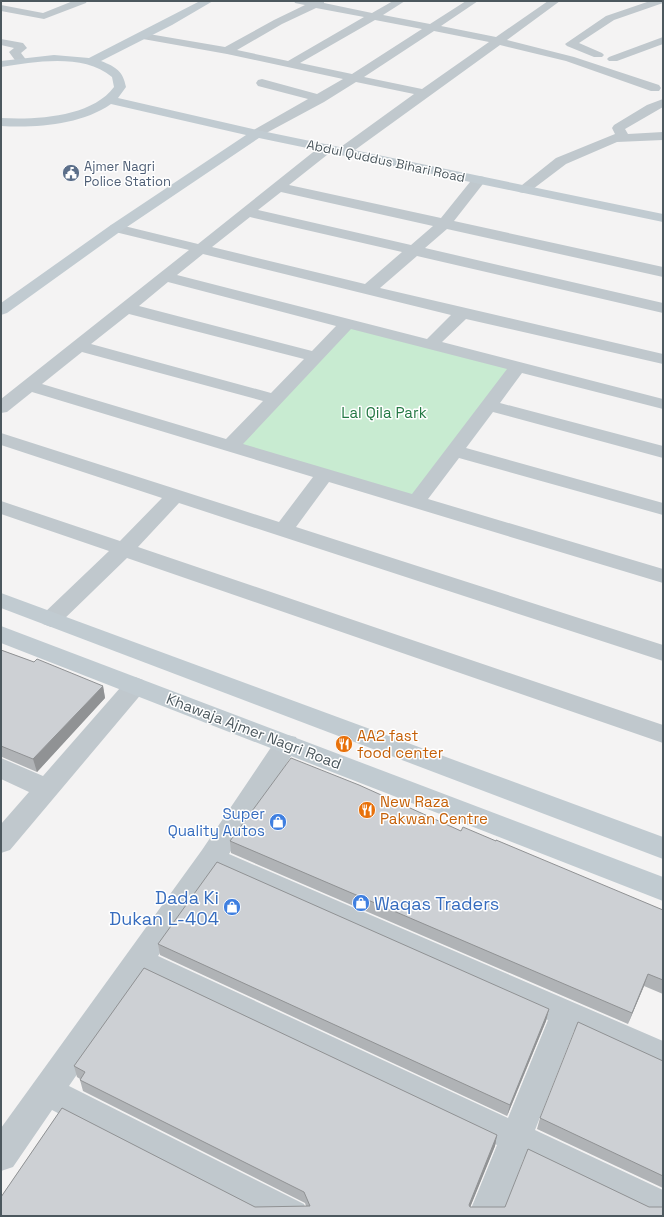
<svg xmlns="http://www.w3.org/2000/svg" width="664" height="1217" viewBox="0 0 664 1217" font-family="'Space Grotesk',sans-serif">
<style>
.green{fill:#c8ebd1}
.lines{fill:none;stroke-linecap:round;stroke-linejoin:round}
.street{fill:#c0c8cd;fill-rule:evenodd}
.secondary{fill:#c1cbd1;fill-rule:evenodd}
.wall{fill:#b0b3b6}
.shaded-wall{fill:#909294}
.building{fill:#cdd0d4;stroke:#909294}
.labels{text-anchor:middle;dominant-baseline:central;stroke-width:3;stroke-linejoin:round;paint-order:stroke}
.far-street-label{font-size:13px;fill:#4c585e;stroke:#fff}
.far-service-label{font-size:13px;fill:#4e5e75;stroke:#fff;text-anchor:start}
.park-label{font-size:15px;fill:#247844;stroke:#fff}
.street-label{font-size:15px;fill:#4c585e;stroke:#fff}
.food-label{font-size:15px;fill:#c56008;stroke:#fff;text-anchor:start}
.shop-label{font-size:15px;fill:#366cbe;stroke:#fff;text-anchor:end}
.near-shop-label{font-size:18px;fill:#366cbe;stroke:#fff;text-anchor:end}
</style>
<rect width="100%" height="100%" fill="#f4f3f3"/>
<path class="green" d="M348 323 518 367 416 502 230 446Z"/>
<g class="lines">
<g class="street">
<path d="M73 1H87L86 3 44 19 1 11V5L43 13Z"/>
<path d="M294 1H324V3L372 13 393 1H405L383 15 430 24 466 1H478L441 26 496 37 548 1H560L507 40 574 57 659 85 661 88 659 91H651L566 61 500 45 348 155H338L336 152 338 149 414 94 356 82 324 102 257 138 252 137 251 134 252 131 308 99 258 86 256 83 258 80 262 79 317 94 343 79 227 54 143 39 138 36 143 33 225 47 274 20 305 5 295 3ZM316 8 364 17 288 61 237 50 282 24ZM375 20 422 29 352 74 300 63ZM434 31 489 42 422 89 364 77Z"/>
<path d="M650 1H663V3L614 20 579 43 602 53 604 55 602 57H594L567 46 565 44 606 16Z"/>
<path d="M663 37V44L617 61H609L607 59 609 57Z"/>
<path d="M1 39 23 43 27 48 21 53 27 61 25 63H17L9 52 14 48 1 45Z"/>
<path d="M663 99V107L625 129 628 134 663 132V140L617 142 566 164 529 192 524 193 519 192 517 189 556 158 615 134 612 128 614 125 647 105Z"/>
<path d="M327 144 332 145 334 148 332 151 289 185 441 218 474 177 479 176 484 177 486 180 454 221 663 267V277L447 229 425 248 663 303V313L417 256 380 288 663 354V364L466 319 442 342 663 399V409L522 373 500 403 663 446V458L493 412 466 448 663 503V515L459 458 428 499 663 569V583L329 482 296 527 663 645V661L179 503 138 547 663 725V743L127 558 59 624 51 627 43 624 40 619 43 614 109 551 1 514V501L120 541 162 498 1 445V433L279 522 313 477 32 392 7 412 1 413V399L189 250 111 231 109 228 111 225 116 224 198 244 322 145ZM281 192 433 226 411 245 258 210ZM250 217 402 252 365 284 212 247ZM203 254 451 315 427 339 177 275ZM168 282 336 326 312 351 139 306ZM129 314 304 359 271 393 91 344ZM351 329 507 369 412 494 243 444ZM82 352 263 401 226 439 42 384Z"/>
<path d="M135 677 143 680 147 686 143 692 10 850 1 853V824L29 792 1 779V758L43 776 127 680Z"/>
<path d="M287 735 296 737 299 744 229 854 663 1041V1071L574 1031 535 1130 663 1190V1216H645L524 1158 502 1216H468L497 1145 144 977 69 1086 304 1204 309 1216H257L52 1110 13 1167 1 1171V1128L202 850 278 737ZM216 872 548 1020 508 1118 158 956Z"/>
</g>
<g class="secondary">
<path d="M200 1H213L172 25 101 61C116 67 123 71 126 87L118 98 257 130 663 214V222L259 138 121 231 7 313 1 315V303L111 225 246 135 111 104C81 125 36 128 1 126V118C36 120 92 117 114 87L112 77C83 53 35 62 1 67V61L54 55 89 58Z"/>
<path d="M1 593 663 837V859L1 608Z"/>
<path d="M1 626 663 877V901L1 643Z"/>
</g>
</g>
<g class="wall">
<path d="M1 650 34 662 103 686 105 698 37 772 2 757H1Z"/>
<path d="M461 831 663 910V994L644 986 628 1024 231 853 230 841Z"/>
<path d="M158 944 549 1009 546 1021 507 1116 160 955Z"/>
<path d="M144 968 497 1135 495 1146 470 1207H505L528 1149 649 1207H663V1216H1V1197L62 1108 255 1207 306 1206 305 1203 83 1091 80 1080V1079L77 1077 74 1066Z"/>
<path d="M663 1061V1188L537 1129 540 1118Z"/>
</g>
<g class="shaded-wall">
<path d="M103 686 105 698 37 772 33 759Z"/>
<path d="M648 974 644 986 628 1024 632 1013Z"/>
<path d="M549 1009 546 1021 507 1116 510 1105Z"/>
<path d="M497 1135 495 1146 467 1215 469 1205Z"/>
</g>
<g class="building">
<path d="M1 650 34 662 37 659 103 686 33 759 1 746Z"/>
<path d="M291 758 359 785 461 831 463 827 496 841V840L663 910V980L648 974 632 1013 230 841Z"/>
<path d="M217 862 549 1009 510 1105 158 944Z"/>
<path d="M144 968 497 1135 469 1205 470 1207H505L528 1149 649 1207H663V1216H1V1197L62 1108 255 1207 310 1206 304 1192 80 1080 85 1072 74 1066Z"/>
<path d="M578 1022 663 1061V1176L540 1118Z"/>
</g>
<defs>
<symbol id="civic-disc" viewBox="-11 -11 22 22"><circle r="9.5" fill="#5c6f8a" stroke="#fff"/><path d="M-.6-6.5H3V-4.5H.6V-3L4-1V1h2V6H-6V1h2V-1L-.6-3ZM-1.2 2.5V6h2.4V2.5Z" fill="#fff"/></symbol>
<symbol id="restaurant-disc" viewBox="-11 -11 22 22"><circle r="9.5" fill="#e8710a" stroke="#fff"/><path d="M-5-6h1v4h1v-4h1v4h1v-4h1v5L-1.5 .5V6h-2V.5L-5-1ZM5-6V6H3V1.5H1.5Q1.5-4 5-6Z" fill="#fff"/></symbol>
<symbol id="shop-disc" viewBox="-11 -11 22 22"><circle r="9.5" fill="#3f7fe0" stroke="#fff"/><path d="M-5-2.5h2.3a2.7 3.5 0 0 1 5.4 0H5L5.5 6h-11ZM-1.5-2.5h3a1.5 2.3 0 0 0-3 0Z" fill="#fff"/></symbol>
</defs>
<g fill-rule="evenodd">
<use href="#civic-disc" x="61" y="163" width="20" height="20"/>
<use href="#restaurant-disc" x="334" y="734" width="20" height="20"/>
<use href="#restaurant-disc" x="357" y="800" width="20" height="20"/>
<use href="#shop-disc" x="268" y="812" width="20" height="20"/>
<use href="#shop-disc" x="351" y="893" width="20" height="20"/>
<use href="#shop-disc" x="222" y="897" width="20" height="20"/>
</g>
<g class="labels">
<g class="far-street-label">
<text transform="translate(386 161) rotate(12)">Abdul Quddus Bihari Road</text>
</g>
<g class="far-service-label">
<text x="84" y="166">Ajmer Nagri<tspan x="84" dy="15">Police Station</tspan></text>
</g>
<g class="park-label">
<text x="384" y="412">Lal Qila Park</text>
</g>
<g class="street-label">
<text transform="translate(254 731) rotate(21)">Khawaja Ajmer Nagri Road</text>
</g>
<g class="food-label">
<text x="357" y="735">AA2 fast<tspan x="357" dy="17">food center</tspan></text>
<text x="380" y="801">New Raza<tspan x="380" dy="17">Pakwan Centre</tspan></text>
</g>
<g class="shop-label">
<text x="265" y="813">Super<tspan x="265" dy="17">Quality Autos</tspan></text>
</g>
<g class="near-shop-label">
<text x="219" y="897">Dada Ki<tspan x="219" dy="21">Dukan L-404</tspan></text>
<text x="374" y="903" text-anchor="start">Waqas Traders</text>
</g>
</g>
<rect width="664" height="1217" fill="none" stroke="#4c585e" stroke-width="4"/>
</svg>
